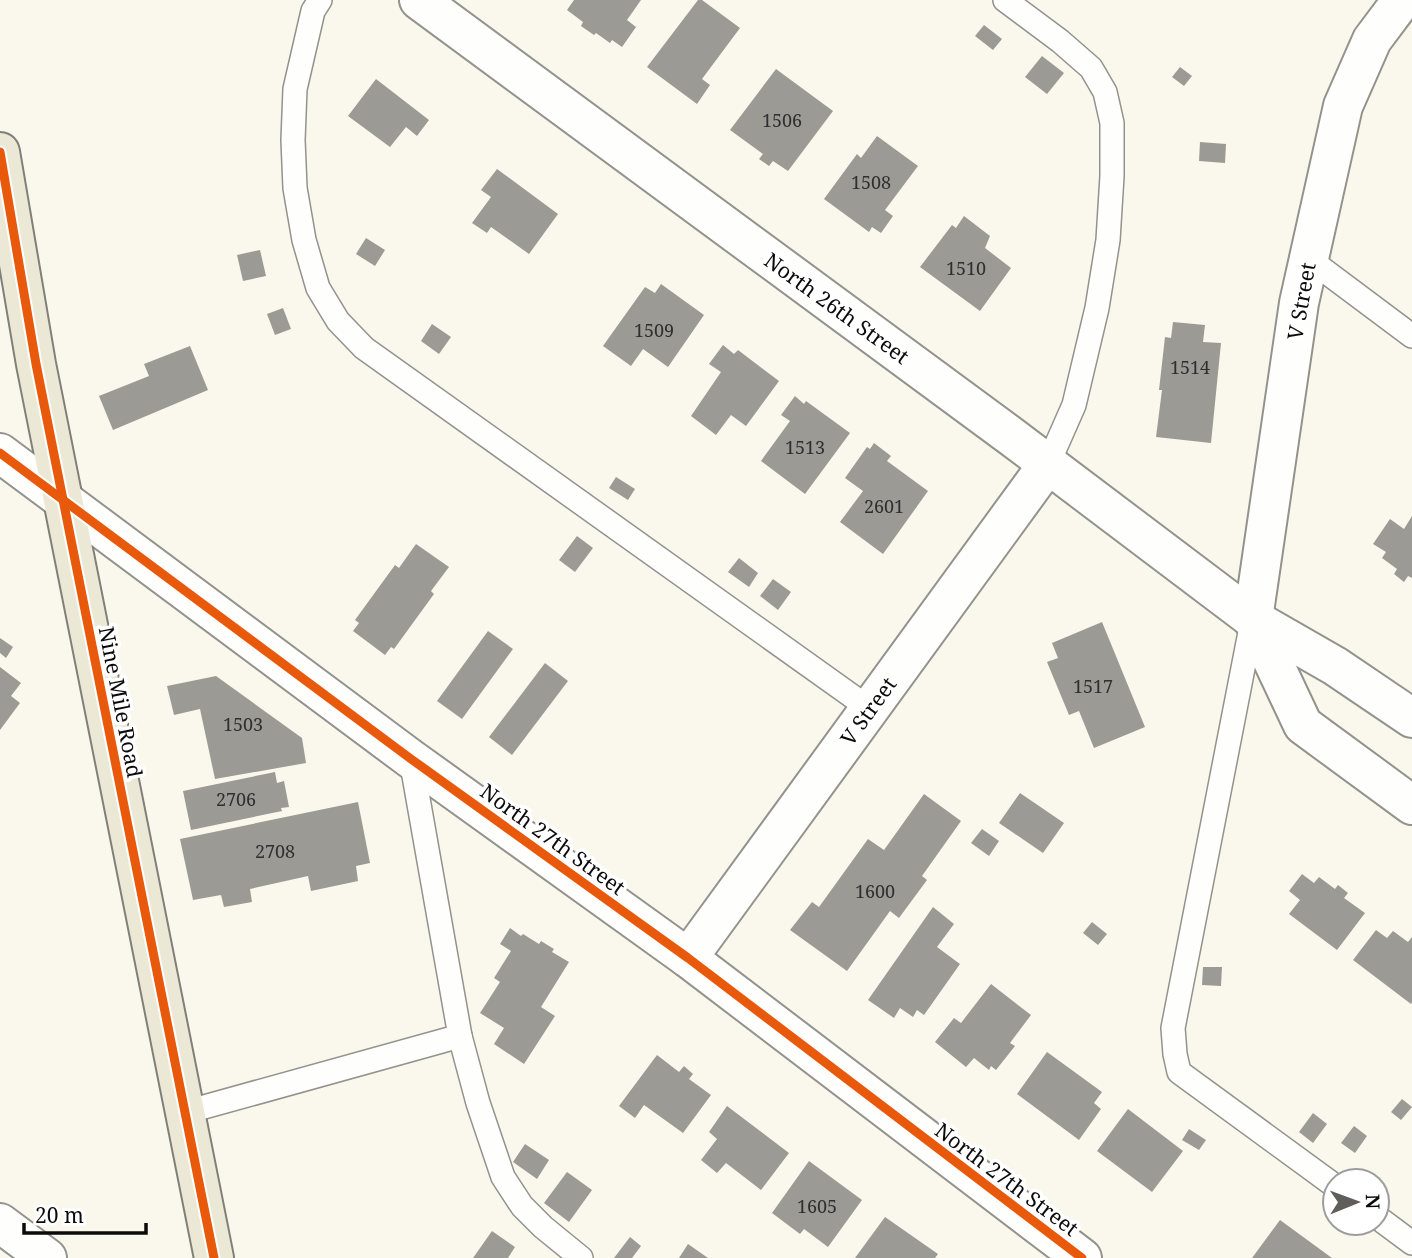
<svg xmlns="http://www.w3.org/2000/svg" width="1412" height="1258" viewBox="0 0 1412 1258" font-family="'Noto Serif',serif">
<style>
.building{fill:#9c9a94}
.lines{fill:none;stroke-linecap:round;stroke-linejoin:round}
.service-casing{stroke:#93928d;stroke-width:26}
.minor-casing{stroke:#93928d;stroke-width:42}
.primary-casing{stroke:#807f7a;stroke-width:42}
.service{stroke:#fefefc;stroke-width:23}
.minor{stroke:#fefefc;stroke-width:38}
.primary{stroke:#ece8d6;stroke-width:38}
.cycleway-casing{stroke:#fff;stroke-width:13}
.cycleway{stroke:#e8590c;stroke-width:9}
.labels{text-anchor:middle;dominant-baseline:central;stroke-width:7;stroke-linejoin:round;paint-order:stroke}
.number-label{font-size:18px;fill:#2f2f2d}
.street-label{font-size:21px;fill:#0b0b0b;stroke:#fff}
</style>
<rect width="100%" height="100%" fill="#faf8ed"/>
<g class="building">
<path d="M574 0H641L627 20 636 27 622 47 612 40 610 43 596 33 594 35 581 26 583 22 567 10Z"/>
<path d="M698 0H702L740 28 702 79 710 85 697 104 647 67Z"/>
<path d="M984 25 1002 39 993 50 975 36Z"/>
<path d="M1042 56 1064 73 1047 94 1025 77Z"/>
<path d="M1180 67 1192 76 1184 86 1172 77Z"/>
<path d="M776 69 833 111 788 171 773 161 769 166 759 159 763 154 730 130Z"/>
<path d="M376 79 429 120 417 136 406 127 390 147 348 116Z"/>
<path d="M877 136 918 166 885 210 893 216 881 233 872 227 869 232 824 199 857 154 861 158Z"/>
<path d="M1200 142 1226 144 1225 163 1199 161Z"/>
<path d="M497 169 558 214 529 254 491 227 487 233 472 223 491 197 481 190Z"/>
<path d="M964 216 990 236 985 248 1011 268 980 311 920 267 952 225 956 228Z"/>
<path d="M366 238 385 250 375 266 356 254Z"/>
<path d="M260 250 266 276 243 281 237 255Z"/>
<path d="M661 284 704 315 668 367 643 349 631 366 603 346 645 287 655 293Z"/>
<path d="M283 308 291 329 275 335 267 314Z"/>
<path d="M1173 322 1205 325 1203 342 1221 343 1211 443 1156 437 1162 390H1159L1165 337 1171 338Z"/>
<path d="M432 324 451 337 439 354 421 341Z"/>
<path d="M723 345 734 354 738 350 779 381 746 426 731 415 716 435 691 416 721 372 709 364Z"/>
<path d="M190 346 208 390 113 430 99 396 149 376 144 364Z"/>
<path d="M795 396 804 404 806 401 850 433 805 494 761 461 790 421 781 415Z"/>
<path d="M874 443 891 456 887 461 928 491 883 554 840 522 863 491 845 478 867 447 870 449Z"/>
<path d="M616 477 635 489 628 500 609 488Z"/>
<path d="M1412 516V578L1408 576 1404 582 1394 574 1397 569 1382 558 1386 552 1373 544 1390 519 1404 529Z"/>
<path d="M577 536 593 548 575 572 559 560Z"/>
<path d="M416 544 449 567 431 591 434 594 394 649 391 647 385 655 353 631 359 623 355 620 395 565 399 568Z"/>
<path d="M739 558 758 573 749 587 728 572Z"/>
<path d="M773 579 791 592 778 610 760 596Z"/>
<path d="M1102 622 1145 727 1094 748 1079 711 1069 715 1047 662 1058 658 1052 643Z"/>
<path d="M488 631 513 649 462 719 437 701Z"/>
<path d="M0 638 13 647 6 658 0 653Z"/>
<path d="M545 663 568 681 512 755 489 737Z"/>
<path d="M0 667 21 683 11 696 20 703 0 730Z"/>
<path d="M216 676 302 738 306 763 215 779 200 709 174 715 167 686Z"/>
<path d="M275 772 277 783 284 781 289 807 281 808 282 811 191 830 183 791Z"/>
<path d="M1020 793 1064 823 1043 853 999 823Z"/>
<path d="M924 794 961 821 922 876 927 880 899 918 890 911 847 971 790 930 812 902 819 907 868 839 884 850Z"/>
<path d="M358 802 370 863 356 866 358 881 311 891 308 876 250 889 252 902 224 907 221 895 193 900 180 839Z"/>
<path d="M982 829 999 841 989 856 971 843Z"/>
<path d="M1302 874 1314 883 1319 877 1335 889 1338 885 1348 893 1344 898 1365 913 1337 950 1289 914 1300 900 1289 891Z"/>
<path d="M933 907 954 924 937 947 960 964 924 1015 917 1010 913 1017 900 1008 894 1018 868 1000Z"/>
<path d="M1092 922 1107 934 1098 945 1083 933Z"/>
<path d="M510 928 521 936 523 934 539 944 541 941 554 949 552 952 569 962 541 1007 555 1016 524 1064 494 1044 504 1028 480 1013 500 982 494 978 511 951 500 944Z"/>
<path d="M1376 930 1387 938 1393 931 1408 942 1412 937V1002L1411 1004 1353 960Z"/>
<path d="M1203 967H1222L1221 986 1202 985Z"/>
<path d="M991 984 1031 1015 1010 1043 1015 1046 996 1070 991 1066 989 1070 974 1058 966 1067 935 1042 954 1018 961 1023Z"/>
<path d="M1047 1052 1102 1092 1094 1103 1101 1109 1079 1140 1017 1094Z"/>
<path d="M657 1055 679 1072 684 1066 693 1074 689 1079 711 1095 683 1133 644 1105 635 1118 619 1106Z"/>
<path d="M1402 1099 1412 1107 1401 1120 1391 1112Z"/>
<path d="M727 1106 789 1153 761 1190 726 1163 717 1173 701 1160 717 1139 709 1132Z"/>
<path d="M1128 1109 1183 1151 1152 1192 1097 1151Z"/>
<path d="M1313 1113 1327 1124 1313 1143 1299 1132Z"/>
<path d="M1354 1126 1367 1136 1355 1153 1341 1143Z"/>
<path d="M1189 1129 1206 1140 1199 1150 1182 1140Z"/>
<path d="M525 1144 549 1160 537 1179 513 1162Z"/>
<path d="M809 1161 862 1200 828 1247 804 1229 800 1234 772 1213Z"/>
<path d="M567 1172 592 1190 569 1222 544 1203Z"/>
<path d="M885 1217 938 1254 935 1258H855Z"/>
<path d="M1280 1220 1332 1258H1252Z"/>
<path d="M492 1231 515 1247 508 1258H473Z"/>
<path d="M630 1237 641 1246 632 1258H614Z"/>
<path d="M688 1244 708 1258H679Z"/>
</g>
<g class="lines">
<defs>
<g id="service">
<path d="M320 0 313 11 295 89 293 140 295 188 304 240 318 288 338 321 364 348 870 709"/>
<path d="M1005 0 1060 41 1091 68 1105 92 1112 123V176L1108 240 1097 308 1074 405 1048 464"/>
<path d="M1309 259 1412 336"/>
<path d="M1252 622 1173 1028 1175 1054 1179 1072 1335 1186"/>
<path d="M411 759 460 1036 478 1103 503 1177 522 1206 543 1227 581 1258"/>
<path d="M186 1112 460 1036"/>
<path d="M1377 1217 1412 1243"/>
</g>
<g id="minor">
<path d="M419 0 1012 437 1253 619 1335 666 1412 718"/>
<path d="M0 453 411 759 688 958 1082 1258"/>
<path d="M1253 619 1299 303 1343 106 1372 40 1402 0"/>
<path d="M1253 619 1303 725 1412 805"/>
<path d="M688 958 1048 464"/>
<path d="M0 1223 47 1258"/>
</g>
<path id="primary" d="M0 152 36 364 214 1258"/>
</defs>
<use href="#service" class="service-casing"/>
<use href="#minor" class="minor-casing"/>
<use href="#primary" class="primary-casing"/>
<use href="#service" class="service"/>
<use href="#minor" class="minor"/>
<use href="#primary" class="primary"/>
<defs>
<g id="cycleway">
<path d="M0 152 36 364 214 1258"/>
<path d="M0 453 411 759 688 958 1082 1258"/>
</g>
</defs>
<use href="#cycleway" class="cycleway-casing"/>
<use href="#cycleway" class="cycleway"/>
</g>
<g class="labels">
<g class="number-label">
<text x="782" y="120">1506</text>
<text x="871" y="182">1508</text>
<text x="966" y="268">1510</text>
<text x="654" y="330">1509</text>
<text x="1190" y="367">1514</text>
<text x="805" y="447">1513</text>
<text x="884" y="506">2601</text>
<text x="1093" y="686">1517</text>
<text x="243" y="724">1503</text>
<text x="236" y="799">2706</text>
<text x="275" y="851">2708</text>
<text x="875" y="891">1600</text>
<text x="817" y="1206">1605</text>
</g>
<g class="street-label">
<text transform="translate(1301 301) rotate(-80)">V Street</text>
<text transform="translate(837 308) rotate(36)">North 26th Street</text>
<text transform="translate(121 702) rotate(79)">Nine Mile Road</text>
<text transform="translate(868 711) rotate(-54)">V Street</text>
<text transform="translate(553 839) rotate(36)">North 27th Street</text>
<text transform="translate(1007 1179) rotate(37)">North 27th Street</text>
</g>
</g>
<g transform="translate(1356 1202) rotate(89)"><circle r="33" fill="#ffffff" stroke="#9d9d9d" stroke-width="2"/>
<path d="M0-5L12 26L0 18L-12 26Z" fill="#5f5e5a"/>
<text y="-10" font-size="19" font-weight="bold" text-anchor="middle" fill="#0b0b0b">N</text>
</g>
<path d="M24 1223v10h122v-10" fill="none" stroke="#0b0b0b" stroke-width="3.5"/>
<text x="35" y="1223" font-size="21" fill="#0b0b0b" stroke="#ffffff" stroke-width="5" paint-order="stroke">20 m</text>
</svg>
